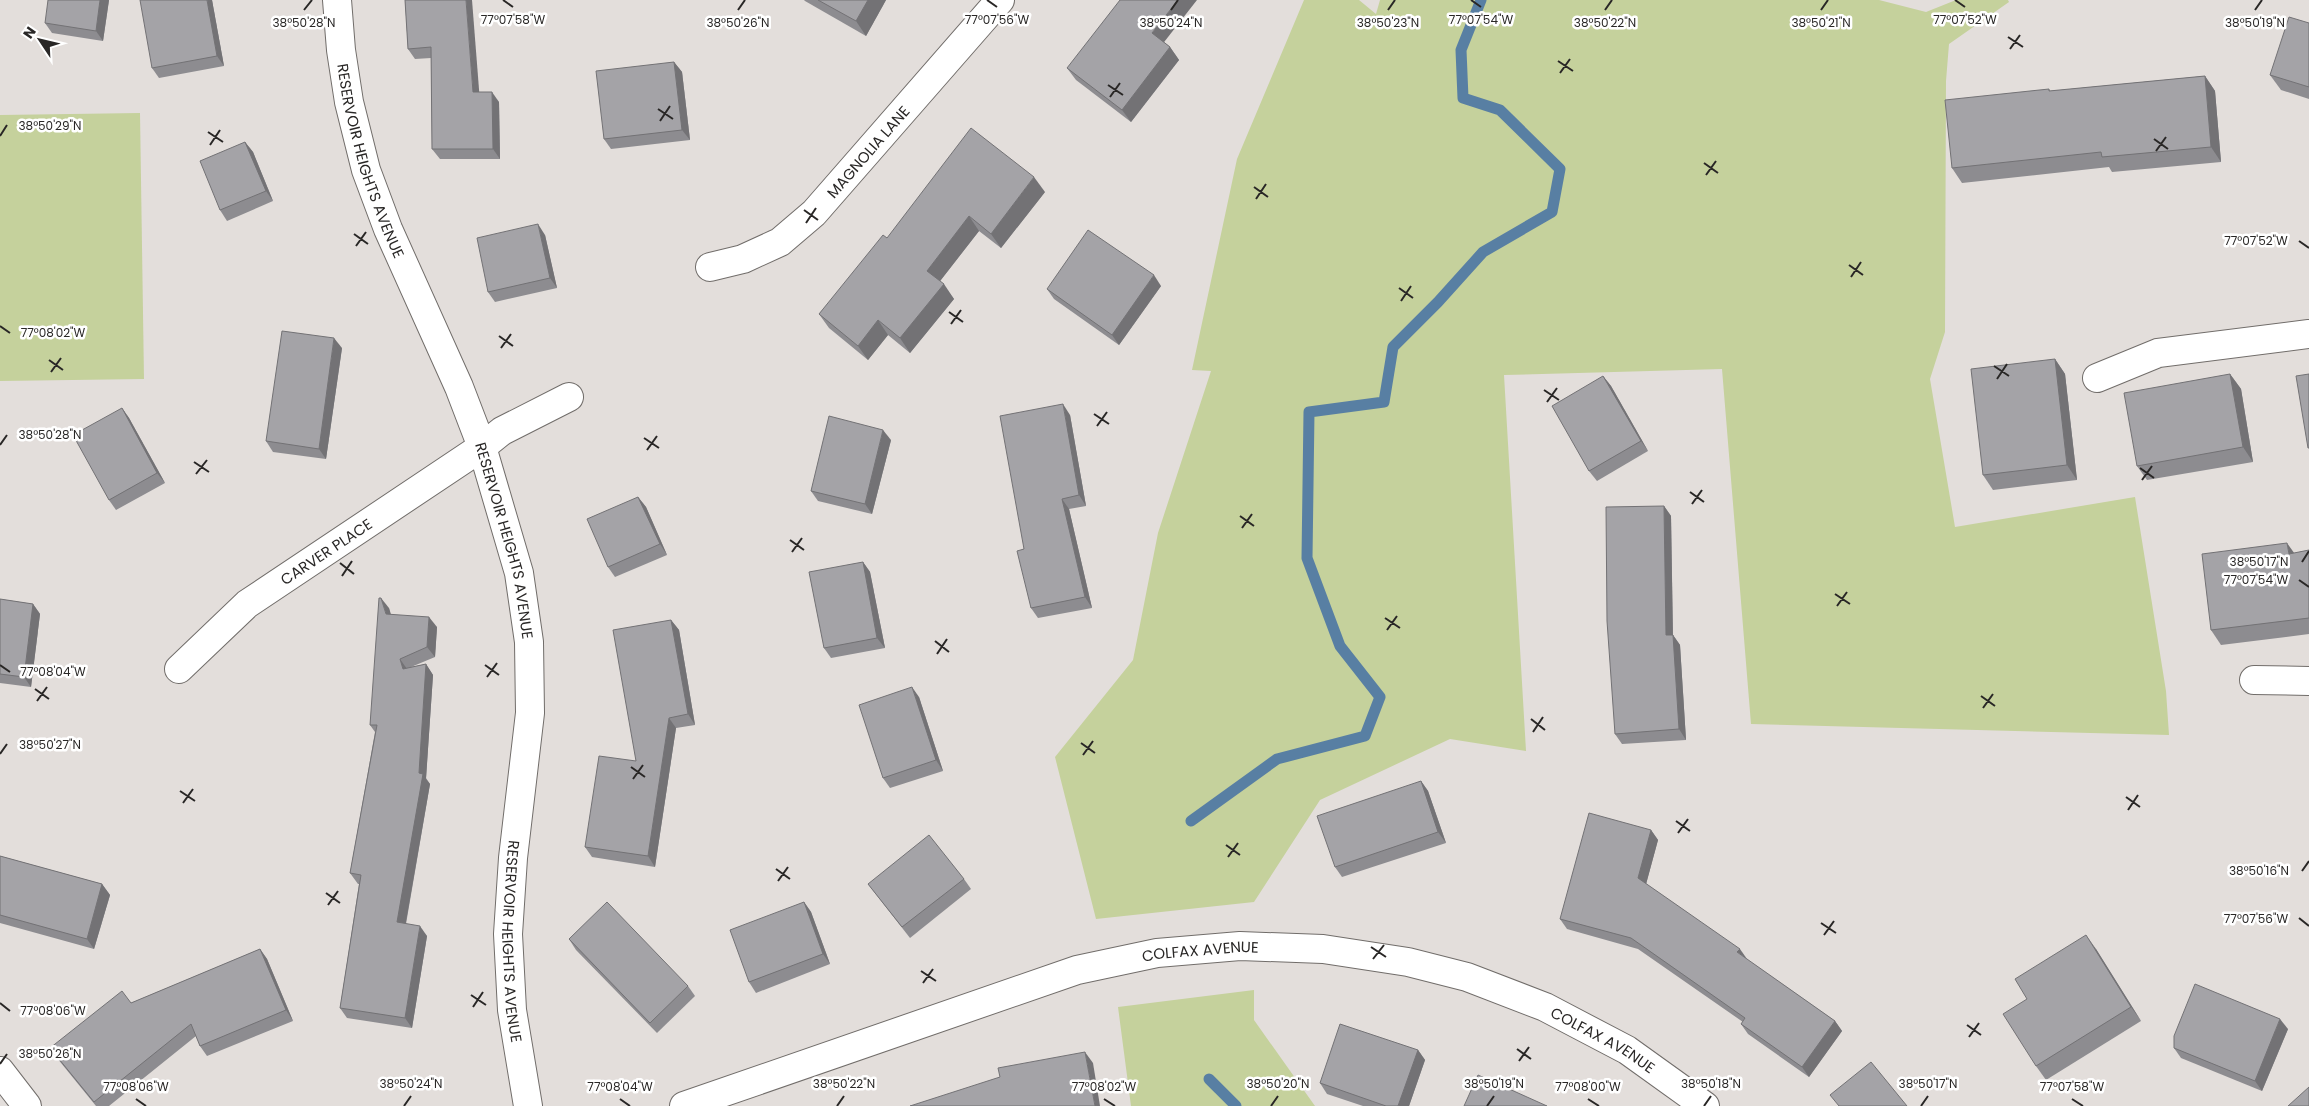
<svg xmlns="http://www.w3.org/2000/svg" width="2309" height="1106" viewBox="0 0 2309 1106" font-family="Poppins,sans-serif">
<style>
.green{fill:#c5d19c}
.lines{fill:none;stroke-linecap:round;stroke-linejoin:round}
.stream{stroke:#587fa3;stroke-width:11}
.minor-casing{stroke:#716d6a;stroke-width:30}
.minor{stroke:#fff;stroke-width:28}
.wall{fill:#8d8c90}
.shaded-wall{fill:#737275}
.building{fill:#a4a3a7;stroke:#737275}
.ticks{fill:none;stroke:#292726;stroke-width:2}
.labels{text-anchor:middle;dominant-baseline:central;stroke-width:5;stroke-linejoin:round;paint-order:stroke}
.street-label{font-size:15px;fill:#292726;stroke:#fff}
.ticks-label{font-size:12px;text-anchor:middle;fill:#292726;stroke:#fff;stroke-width:5;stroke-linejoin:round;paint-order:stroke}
</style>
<rect width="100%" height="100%" fill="#e3dedb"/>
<g class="green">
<path d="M1304 0H1359L1376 14 1380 0H1879L1926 12 1956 0H2008L2009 2 1949 44 1946 81 1945 332 1930 379 1955 527 2135 497 2166 691 2169 735 1751 724 1722 369 1504 375 1526 751 1450 739 1320 800 1254 902 1096 919 1055 757 1133 660 1158 533 1211 371 1192 370 1237 159Z"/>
<path d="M140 113 144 379 0 381V115Z"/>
<path d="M1254 990V1020L1315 1106H1131L1118 1007Z"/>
</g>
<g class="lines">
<g class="stream">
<path d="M1191 821 1277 759 1365 736 1380 697 1340 646 1307 558 1309 412 1384 402 1393 347 1438 302 1483 252 1552 212 1560 169 1500 110 1463 98 1461 50 1481 0"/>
<path d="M1209 1079 1236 1106"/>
</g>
<defs>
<g id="minor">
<path id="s1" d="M337 0 341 50 349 102 366 170 388 229 459 387 482 447 519 573 529 642 530 713 513 858 508 934 512 1010 528 1106"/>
<path id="s2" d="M710 267 743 259 780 242 814 213 1000 0"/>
<path d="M2097 378 2158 353 2309 334"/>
<path id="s3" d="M179 669 247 604 482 447 502 431 569 397"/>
<path d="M2254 680 2309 681"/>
<path d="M0 1071 27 1106"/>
<path id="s4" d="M684 1106 1077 970 1157 953 1240 946 1323 949 1408 962 1467 977 1545 1007 1627 1050 1705 1106"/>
</g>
</defs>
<use href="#minor" class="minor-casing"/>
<use href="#minor" class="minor"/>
</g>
<g class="wall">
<path d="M109 0 103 41 52 33 45 23Z"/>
<path d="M212 0 224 66 159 78 152 68Z"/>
<path d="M405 0 479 92 499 102 500 159H440L432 149 431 58 415 59 408 49Z"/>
<path d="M804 0H886L866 36 805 1Z"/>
<path d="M2309 23V99L2281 90 2270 75Z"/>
<path d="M1164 42 1170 47 1179 60 1131 122 1076 80 1067 68Z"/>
<path d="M674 62 682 72 690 140 611 149 604 139Z"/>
<path d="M2205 76 2215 91 2221 162 2112 172 2109 167 1962 183 1952 168 2049 89 2050 91Z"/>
<path d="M245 142 253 152 273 201 227 221 220 210Z"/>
<path d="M1045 192 1001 248 979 231 940 281 954 299 910 353 888 335 868 360 829 328 819 314 887 238Z"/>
<path d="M545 235 557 288 495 302 488 292Z"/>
<path d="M1161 286 1119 345 1054 299 1047 289Z"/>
<path d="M342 348 326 459 273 452 266 441Z"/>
<path d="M2055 359 2065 374 2077 480 1993 490 1983 475Z"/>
<path d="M2230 374 2241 389 2253 462 2147 480 2137 466Z"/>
<path d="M1603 376 1611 386 1648 451 1597 481 1589 471Z"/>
<path d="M122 408 129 418 165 483 116 510 109 500Z"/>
<path d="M1070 415 1086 506 1069 509 1092 608 1038 618 1031 608 1024 549Z"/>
<path d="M891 440 872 514 818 501 811 491Z"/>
<path d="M638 497 646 507 667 555 615 577 608 567Z"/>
<path d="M1664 506 1671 516 1673 635 1680 645 1686 740 1622 744 1615 734Z"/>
<path d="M2309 550V634L2221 645 2211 630 2294 553Z"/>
<path d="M863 562 870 572 885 648 831 658 824 648Z"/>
<path d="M0 599 33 604 40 614 31 687 0 683Z"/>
<path d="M389 608 390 614 437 627 435 657 411 667 426 664 433 675 426 778 430 784 406 924 427 936 412 1028 347 1018 340 1008 359 884H358L350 873 375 732 370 725Z"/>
<path d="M671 620 679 630 695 725 676 728 655 867 592 857 585 847 636 761Z"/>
<path d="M919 697 943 771 890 788 883 778Z"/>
<path d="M1421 781 1428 791 1446 843 1342 877 1335 867Z"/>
<path d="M1651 830 1658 840 1646 884 1746 959 1835 1021 1842 1031 1809 1077 1748 1034 1741 1024 1743 1022 1638 949 1567 929 1560 919Z"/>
<path d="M0 856 102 884 110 895 94 949 0 923Z"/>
<path d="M964 879 971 889 910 938 868 884Z"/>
<path d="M804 902 811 912 830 964 756 993 749 982Z"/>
<path d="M569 939 688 986 695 996 657 1033 576 950Z"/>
<path d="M260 949 267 959 293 1021 207 1056 200 1046 196 1036 109 1106H96L57 1058 50 1048 131 1003Z"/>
<path d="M2096 949 2141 1021 2046 1080 2036 1066 2027 999Z"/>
<path d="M2288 1029 2262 1091 2181 1058 2174 1048Z"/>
<path d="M1418 1050 1425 1060 1409 1106H1363L1327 1094 1320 1083Z"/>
</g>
<g class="shaded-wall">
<path d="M100 0H109L103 41 96 31Z"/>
<path d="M207 0H212L224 66 217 56Z"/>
<path d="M466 0H472L480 102 473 92Z"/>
<path d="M868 0H886L866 36 856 21Z"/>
<path d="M1178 0H1197L1161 46 1152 33Z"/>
<path d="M1170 47 1179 60 1131 122 1122 110Z"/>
<path d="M674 62 682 72 690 140 682 130Z"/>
<path d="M2205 76 2215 91 2221 162 2211 147Z"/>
<path d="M492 92 499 102 500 159 493 149Z"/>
<path d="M245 142 253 152 273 201 266 191Z"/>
<path d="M1034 177 1045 192 1001 248 991 234Z"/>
<path d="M969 216 979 231 937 285 927 271Z"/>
<path d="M538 224 545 235 557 288 550 278Z"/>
<path d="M1154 275 1161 286 1119 345 1112 335Z"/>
<path d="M944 284 954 299 910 353 900 338Z"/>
<path d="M878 320 888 335 868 360 858 346Z"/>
<path d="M334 338 342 348 326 459 319 449Z"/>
<path d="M2055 359 2065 374 2077 480 2067 465Z"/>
<path d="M2230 374 2241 389 2253 462 2243 447Z"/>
<path d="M1603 376 1611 386 1648 451 1641 441Z"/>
<path d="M1063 404 1070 415 1086 506 1079 495Z"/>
<path d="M122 408 129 418 165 483 157 473Z"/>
<path d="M883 430 891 440 872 514 865 504Z"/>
<path d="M638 497 646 507 667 555 660 544Z"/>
<path d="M1062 499 1069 509 1092 608 1085 597Z"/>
<path d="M1664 506 1671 516 1673 645 1666 635Z"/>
<path d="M2287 543 2297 557 2289 554Z"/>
<path d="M863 562 870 572 885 648 877 638Z"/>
<path d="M381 598 389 608 394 624 386 614Z"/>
<path d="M33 604 40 614 31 687 24 677Z"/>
<path d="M429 617 437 627 435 657 427 647Z"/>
<path d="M671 620 679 630 695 725 688 714Z"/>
<path d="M1673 635 1680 645 1686 740 1679 729Z"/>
<path d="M400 659 407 669H403Z"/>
<path d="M426 664 433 675 426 779 430 784 404 933 397 922 419 773Z"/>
<path d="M912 687 919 697 943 771 936 760Z"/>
<path d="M669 718 676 728 655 867 648 856Z"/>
<path d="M1421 781 1428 791 1446 843 1438 832Z"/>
<path d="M1651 830 1658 840 1645 888 1638 878Z"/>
<path d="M102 884 110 895 94 949 87 939Z"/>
<path d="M804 902 811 912 830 964 823 954Z"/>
<path d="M420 926 427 936 412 1028 405 1018Z"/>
<path d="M2086 935 2096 949 2141 1021 2131 1007Z"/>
<path d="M260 949 267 959 293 1021 286 1010Z"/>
<path d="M1740 949 1747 959 1737 952Z"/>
<path d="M2280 1019 2288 1029 2262 1091 2255 1081Z"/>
<path d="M1835 1021 1842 1031 1809 1077 1802 1067Z"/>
<path d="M1418 1050 1425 1060 1409 1106H1398Z"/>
<path d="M1085 1052 1093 1063 1100 1106H1095Z"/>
</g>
<g class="building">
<path d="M48 0H100L96 31 45 23Z"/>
<path d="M140 0H207L217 56 152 68Z"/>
<path d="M405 0H466L473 92H492L493 149H432L431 47 408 49Z"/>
<path d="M818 0H868L856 21Z"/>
<path d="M1120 0H1178L1152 33 1170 47 1122 110 1067 68Z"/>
<path d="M2289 17 2309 23V87L2270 75Z"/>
<path d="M674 62 682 130 604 139 596 71Z"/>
<path d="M2205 76 2211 147 2102 157 2101 152 1952 168 1945 100 2049 89V91Z"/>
<path d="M971 128 1034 177 991 234 969 216 927 271 944 284 900 338 878 320 858 346 819 314 883 235 887 238Z"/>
<path d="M245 142 266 191 220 210 200 161Z"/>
<path d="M538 224 550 278 488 292 477 238Z"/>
<path d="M1088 230 1154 275 1112 335 1047 289Z"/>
<path d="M282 331 334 338 319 449 266 441Z"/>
<path d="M2055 359 2067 465 1983 475 1971 369Z"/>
<path d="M2230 374 2243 447 2137 466 2124 393Z"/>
<path d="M2309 374V448H2308L2296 376Z"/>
<path d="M1603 376 1641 441 1589 471 1552 406Z"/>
<path d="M1063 404 1079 495 1062 499 1085 597 1031 608 1017 551 1024 549 1000 416Z"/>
<path d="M122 408 157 473 109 500 73 435Z"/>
<path d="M829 416 883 430 865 504 811 491Z"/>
<path d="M638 497 660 544 608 567 587 519Z"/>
<path d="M1664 506 1666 635H1673L1679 729 1615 734 1607 621 1606 507Z"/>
<path d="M2287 543 2289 554 2309 550V618L2211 630 2202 554Z"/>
<path d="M863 562 877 638 824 648 809 572Z"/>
<path d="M379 598H381L386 614 429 617 427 647 400 659 403 669 426 664 419 773 423 774 397 922 420 926 405 1018 340 1008 361 875 350 873 377 725H370Z"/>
<path d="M0 599 33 604 24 677 0 674Z"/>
<path d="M671 620 688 714 669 718 648 856 585 847 599 756 636 761 613 630Z"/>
<path d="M912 687 936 760 883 778 859 705Z"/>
<path d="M1421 781 1438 832 1335 867 1317 816Z"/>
<path d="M1589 813 1651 830 1638 878 1740 949 1737 952 1835 1021 1802 1067 1741 1024 1745 1018 1631 938 1560 919Z"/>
<path d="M929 835 964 879 902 927 868 884Z"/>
<path d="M0 856 102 884 87 939 0 915Z"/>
<path d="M607 902 688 986 650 1023 569 939Z"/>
<path d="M804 902 823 954 749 982 730 930Z"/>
<path d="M2086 935 2131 1007 2036 1066 2003 1014 2027 999 2015 979Z"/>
<path d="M260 949 286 1010 200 1046 191 1024 94 1102 50 1048 122 991 131 1003Z"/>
<path d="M2195 984 2280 1019 2255 1081 2174 1048V1036Z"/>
<path d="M1340 1024 1418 1050 1398 1106H1386L1320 1083Z"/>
<path d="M1085 1052 1095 1106H910L1000 1077 998 1068Z"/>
<path d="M1871 1062 1907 1106H1839L1830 1095Z"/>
<path d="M1478 1075 1547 1106H1464Z"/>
<path d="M2309 1087V1106H2288Z"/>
</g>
<path class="ticks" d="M503 0 513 7M987 0 997 7M1471 0 1481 7M1955 0 1965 7M304 10 312 0M738 10 745 0M1171 10 1178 0M1388 10 1395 0M1605 10 1612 0M1821 10 1828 0M2255 10 2262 0M2008 37 2023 47M2010 49 2020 35M1558 61 1573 71M1560 73 1570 59M1108 85 1123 95M1110 97 1120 83M658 109 673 119M660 121 670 106M208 132 223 142M0 136 7 125M2154 139 2168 149M210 145 220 130M2156 151 2166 137M1704 163 1718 173M1706 175 1716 161M1254 187 1268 197M1256 199 1266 184M804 210 818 220M806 223 816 208M354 234 368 244M2299 241 2309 248M356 246 366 232M1849 265 1863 275M1851 277 1861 262M1399 288 1413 298M1401 301 1411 286M949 312 963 322M951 324 961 310M0 326 10 333M499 336 513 346M501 348 511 334M49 360 63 370M1994 366 2009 376M51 372 61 358M1997 379 2007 364M1544 390 1559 400M1547 402 1557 388M1094 414 1109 424M1097 426 1107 412M644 438 659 448M0 445 7 435M647 450 657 436M194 462 209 472M2140 468 2154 478M196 474 207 460M2142 480 2152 466M1690 492 1704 502M1692 504 1702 490M1240 516 1254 526M1242 528 1252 514M790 540 804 550M792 552 802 538M2302 562 2309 551M340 563 354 574M342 576 352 561M2299 580 2309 587M1835 594 1850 604M1837 606 1847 592M1385 618 1400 628M1387 630 1397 616M935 641 949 652M937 654 947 639M0 665 10 672M485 665 499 675M487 677 497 663M35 689 49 699M1981 696 1995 706M37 701 47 687M1983 708 1993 694M1531 719 1545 730M1533 732 1543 717M1081 743 1095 753M0 754 7 744M1083 755 1093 741M631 767 645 777M633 779 643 765M180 791 195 801M2126 797 2140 807M183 803 193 789M2128 810 2138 795M1676 821 1690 831M1678 833 1688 819M1226 845 1240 855M1228 857 1238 843M776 869 790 879M2302 871 2309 861M778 881 788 867M326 893 340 903M328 905 338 891M2299 918 2309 926M1821 923 1836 933M1824 935 1834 921M1371 947 1386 957M1373 959 1384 945M921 971 936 981M923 983 933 969M471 995 486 1005M0 1003 10 1011M473 1007 483 992M1967 1025 1981 1035M1969 1037 1979 1023M1517 1049 1531 1059M1519 1061 1529 1047M0 1064 7 1054M136 1099 146 1106M620 1099 630 1106M1104 1099 1115 1106M1588 1099 1599 1106M2072 1099 2083 1106M404 1106 411 1096M837 1106 844 1096M1271 1106 1278 1096M1487 1106 1494 1096M1704 1106 1711 1096M1921 1106 1928 1096"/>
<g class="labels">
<g class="street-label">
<text stroke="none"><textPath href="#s2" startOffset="201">MAGNOLIA LANE</textPath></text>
<text stroke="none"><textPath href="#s1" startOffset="165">RESERVOIR HEIGHTS AVENUE</textPath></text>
<text stroke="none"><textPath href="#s1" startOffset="570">RESERVOIR HEIGHTS AVENUE</textPath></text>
<text stroke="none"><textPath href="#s3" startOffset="189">CARVER PLACE</textPath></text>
<text stroke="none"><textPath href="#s1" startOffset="975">RESERVOIR HEIGHTS AVENUE</textPath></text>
<text stroke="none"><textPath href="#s4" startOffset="541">COLFAX AVENUE</textPath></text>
<text stroke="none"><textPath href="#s4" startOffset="961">COLFAX AVENUE</textPath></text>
</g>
</g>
<g class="ticks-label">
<text x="1965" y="24">77°07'52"W</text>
<text x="513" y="24">77°07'58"W</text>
<text x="997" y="24">77°07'56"W</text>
<text x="1481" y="24">77°07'54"W</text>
<text x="304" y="27">38°50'28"N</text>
<text x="738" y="27">38°50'26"N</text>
<text x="1171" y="27">38°50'24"N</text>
<text x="1388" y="27">38°50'23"N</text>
<text x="1605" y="27">38°50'22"N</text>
<text x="1821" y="27">38°50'21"N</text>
<text x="2255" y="27">38°50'19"N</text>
<text x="50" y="130">38°50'29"N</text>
<text x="2256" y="245">77°07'52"W</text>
<text x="53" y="337">77°08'02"W</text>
<text x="50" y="439">38°50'28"N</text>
<text x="2259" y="566">38°50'17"N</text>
<text x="2256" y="584">77°07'54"W</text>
<text x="53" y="676">77°08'04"W</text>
<text x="50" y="749">38°50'27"N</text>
<text x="2259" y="875">38°50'16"N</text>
<text x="2256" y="923">77°07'56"W</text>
<text x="53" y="1015">77°08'06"W</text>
<text x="50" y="1058">38°50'26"N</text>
<text x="411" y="1088">38°50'24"N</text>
<text x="844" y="1088">38°50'22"N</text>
<text x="1278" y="1088">38°50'20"N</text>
<text x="1494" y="1088">38°50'19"N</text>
<text x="1711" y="1088">38°50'18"N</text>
<text x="1928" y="1088">38°50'17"N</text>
<text x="136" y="1091">77°08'06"W</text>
<text x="620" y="1091">77°08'04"W</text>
<text x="1104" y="1091">77°08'02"W</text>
<text x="1588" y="1091">77°08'00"W</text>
<text x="2072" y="1091">77°07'58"W</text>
</g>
<g transform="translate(40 40) rotate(305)" stroke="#ffffff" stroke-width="4" paint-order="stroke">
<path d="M0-4L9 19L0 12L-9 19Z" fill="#292726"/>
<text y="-8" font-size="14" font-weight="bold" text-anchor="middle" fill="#292726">N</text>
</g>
</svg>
